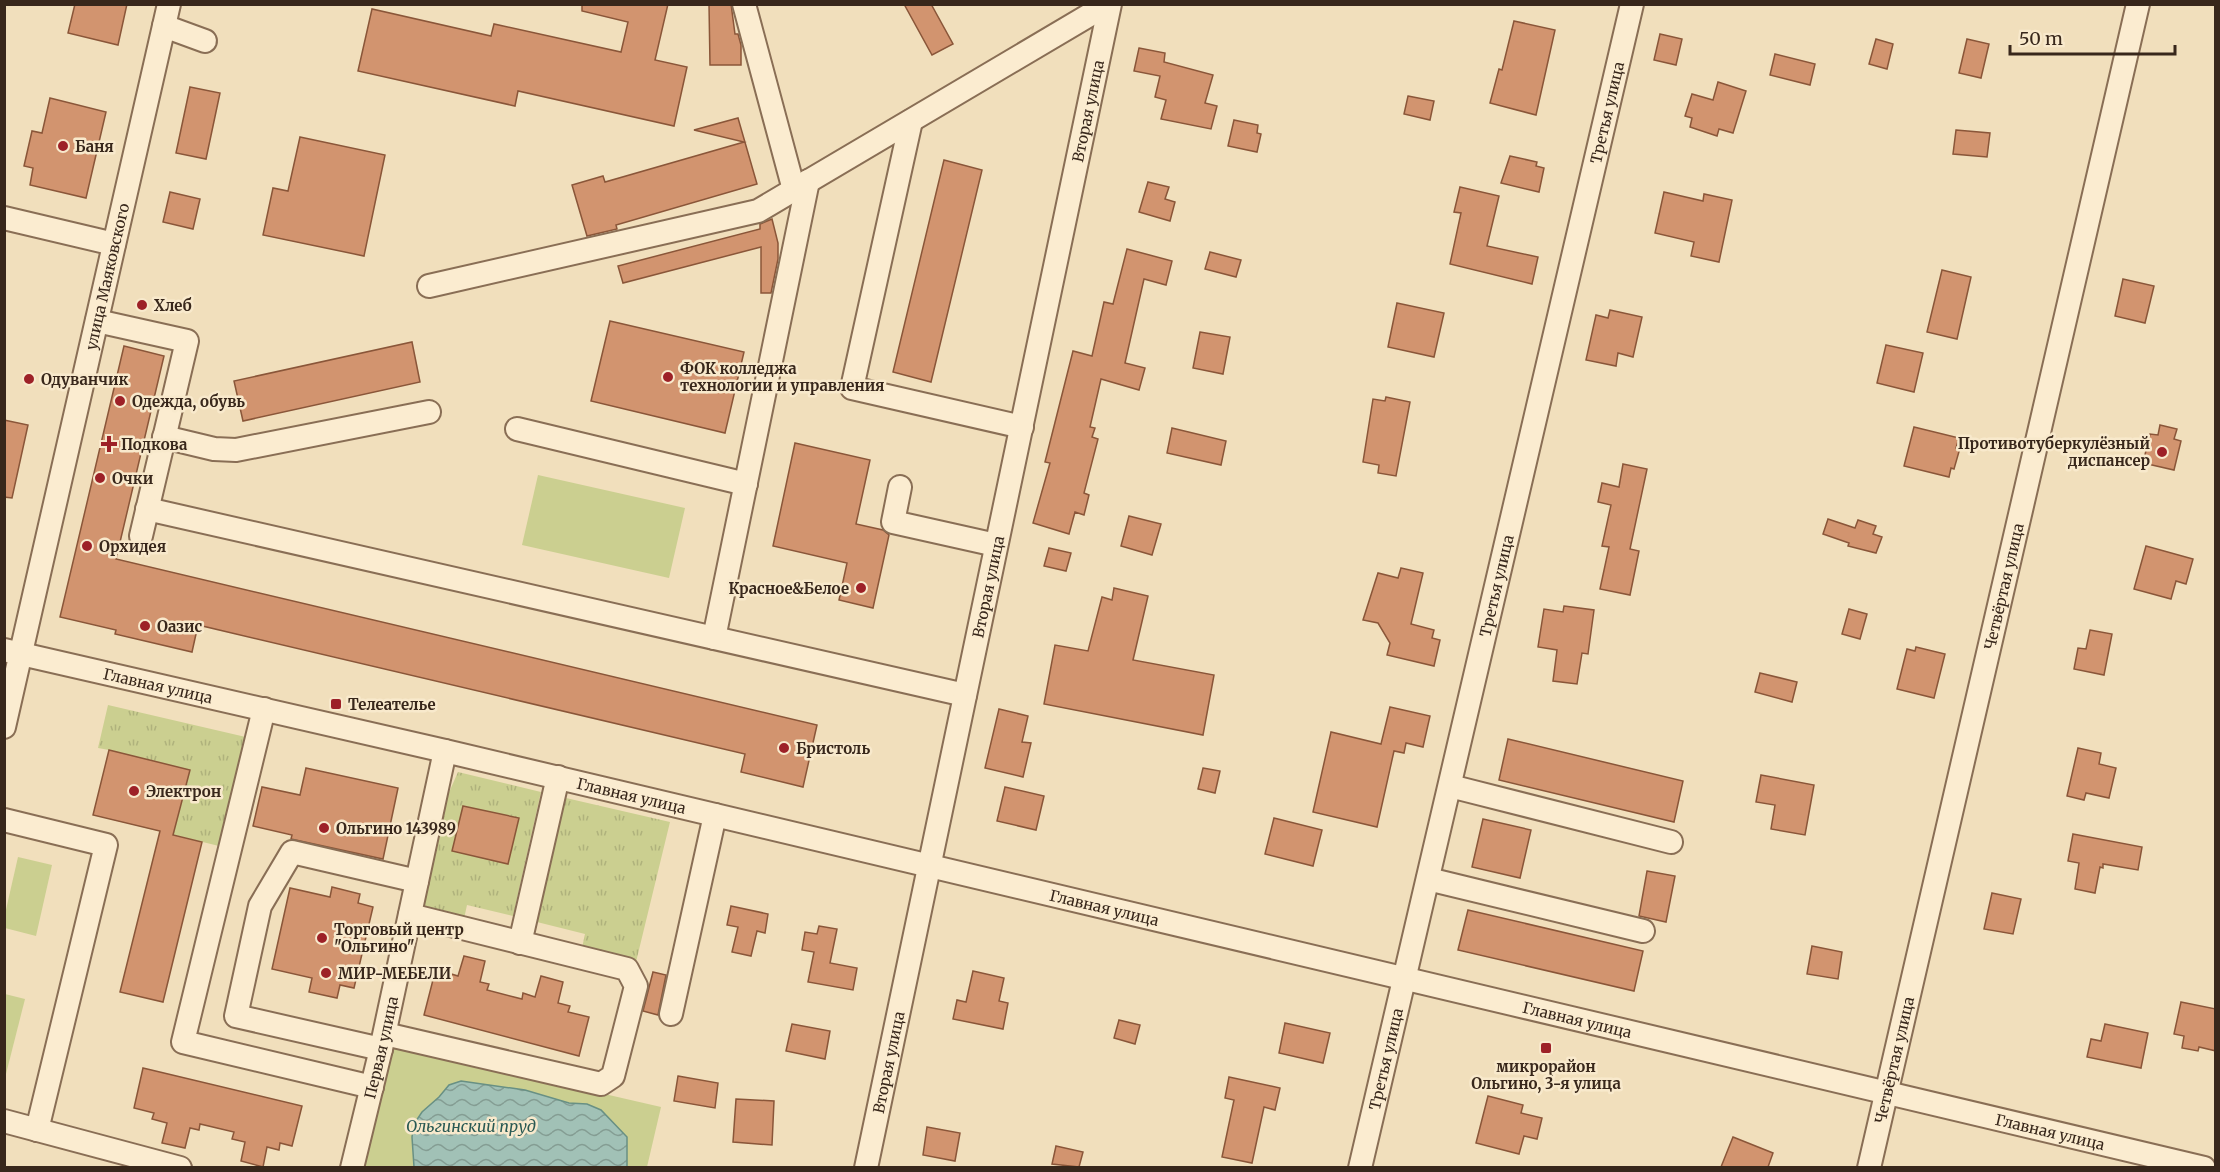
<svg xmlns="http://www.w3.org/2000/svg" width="2220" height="1172" viewBox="0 0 2220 1172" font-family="Merriweather,serif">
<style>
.grass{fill:url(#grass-tufts)}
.park{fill:#cbcf90}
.water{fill:url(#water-waves);stroke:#689084;stroke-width:1.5}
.building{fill:#d2946f;stroke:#8a5639;stroke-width:1.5}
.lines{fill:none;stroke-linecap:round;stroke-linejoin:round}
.minor-casing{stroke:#896e55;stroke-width:26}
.minor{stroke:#fbecd0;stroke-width:22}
.poi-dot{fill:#9d2127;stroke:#f8e9cc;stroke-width:2}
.labels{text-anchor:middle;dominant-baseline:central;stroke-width:5;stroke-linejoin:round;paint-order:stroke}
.street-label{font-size:15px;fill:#38271b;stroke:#f8e9cc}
.poi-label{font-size:15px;font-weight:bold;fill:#38271b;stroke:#f8e9cc;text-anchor:start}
.water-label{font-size:16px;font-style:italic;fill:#295953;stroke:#f8e9cc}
</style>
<defs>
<pattern id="grass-tufts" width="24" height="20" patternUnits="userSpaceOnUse" patternTransform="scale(1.5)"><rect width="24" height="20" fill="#cbcf90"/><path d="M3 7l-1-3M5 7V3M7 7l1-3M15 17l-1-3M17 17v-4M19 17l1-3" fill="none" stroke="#afb27c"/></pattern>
<pattern id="water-waves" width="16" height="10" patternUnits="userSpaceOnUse" patternTransform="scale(1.5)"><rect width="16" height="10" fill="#a1c1b6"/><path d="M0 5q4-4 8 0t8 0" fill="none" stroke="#849d93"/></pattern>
</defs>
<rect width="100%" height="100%" fill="#f1dfbc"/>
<g class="grass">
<path d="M108 705 250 738 223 847 93 815 109 750 98 748Z"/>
<path d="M458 772 541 792 513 916 467 905 464 919 422 908 447 797Z"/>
<path d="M566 798 670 822 636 962 582 948 585 934 537 922Z"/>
</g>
<g class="park">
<path d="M538 475 685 508 669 578 522 545Z"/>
<path d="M18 857 52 865 36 936 5 928V914Z"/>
<path d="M5 994 25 999 6 1074H4Z"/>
<path d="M392 1045 661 1107 647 1167 365 1168Z"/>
</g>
<path class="water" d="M461 1081 525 1090 569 1103 587 1104 601 1110 627 1137V1167H414L412 1137 414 1124 422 1112 439 1097 449 1085Z"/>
<g class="building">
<path d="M75 4H127L118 45 68 33Z"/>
<path d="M582 4H668L655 60 687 67 674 126 518 91 515 106 358 71 372 9 491 36 494 24 621 52 628 22 582 11Z"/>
<path d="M709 4H731L735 34H738L741 45V65H710Z"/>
<path d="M904 4H931L953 44 932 55Z"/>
<path d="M1514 21 1555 30 1536 115 1490 103 1499 69 1502 70Z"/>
<path d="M1660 34 1682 39 1676 65 1654 60Z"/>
<path d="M1876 39 1893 44 1887 69 1869 64Z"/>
<path d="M1967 39 1989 44 1981 78 1959 73Z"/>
<path d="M1139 48 1165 53 1164 62 1213 75 1205 103 1217 106 1211 129 1161 119 1166 100 1155 97 1160 76 1134 71Z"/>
<path d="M1775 54 1815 64 1810 85 1770 75Z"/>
<path d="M1718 82 1746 91 1733 133 1719 129 1717 136 1690 127 1692 118 1685 116 1692 94 1713 100Z"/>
<path d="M190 87 220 93 206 159 176 153Z"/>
<path d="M1408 96 1434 101 1430 120 1404 114Z"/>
<path d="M50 98 106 112 86 198 30 185 33 168 24 166 32 131 42 133Z"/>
<path d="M738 118 757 184 616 225 617 229 587 236 572 185 603 176 605 182 744 142 694 130Z"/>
<path d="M1234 120 1258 125 1257 133 1261 134 1257 152 1228 146Z"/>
<path d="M1956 130 1990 133 1987 157 1953 154Z"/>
<path d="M300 137 385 155 364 256 263 235 273 188 288 191Z"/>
<path d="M1510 156 1537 162 1536 166 1544 168 1539 192 1501 183Z"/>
<path d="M944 160 982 170 931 382 893 372Z"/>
<path d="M1148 182 1169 187 1165 199 1175 202 1170 221 1139 212Z"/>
<path d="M1460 187 1499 196 1487 246 1538 257 1532 284 1450 264 1461 213 1454 212Z"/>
<path d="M170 192 200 199 193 229 163 222Z"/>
<path d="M1664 192 1703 201 1704 194 1732 200 1719 262 1691 256 1694 242 1655 233Z"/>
<path d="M772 219 778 243V259L771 293H761V247L623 283 618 266 760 229V224Z"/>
<path d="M1127 249 1172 261 1166 285 1144 279 1125 363 1145 368 1139 390 1101 379 1090 427 1095 428 1092 437 1098 439 1084 493 1089 495 1084 515 1075 512 1069 534 1033 523 1050 463 1045 462 1073 351 1092 356 1104 302 1113 304Z"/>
<path d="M1210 252 1241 260 1236 277 1205 269Z"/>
<path d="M1942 270 1971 277 1957 339 1927 332Z"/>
<path d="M2123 279 2154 286 2145 323 2115 316Z"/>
<path d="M1397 303 1444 313 1434 357 1388 347Z"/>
<path d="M1610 310 1642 317 1633 357 1618 353 1616 366 1586 360 1596 315 1608 318Z"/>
<path d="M610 321 744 352 725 433 591 401Z"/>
<path d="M1200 332 1230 337 1223 374 1193 368Z"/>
<path d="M412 342 420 382 243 421 234 381Z"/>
<path d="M1886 345 1923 353 1914 392 1877 383Z"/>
<path d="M124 346 164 356 116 559 817 725 803 787 741 772 745 754 198 625 192 652 115 634 116 630 60 617Z"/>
<path d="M1386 397 1410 402 1396 476 1378 473 1379 465 1363 462 1373 399 1385 401Z"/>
<path d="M4 420 28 425 12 498 4 497Z"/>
<path d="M2160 425 2177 429 2174 439 2181 441 2174 470 2143 463 2150 434 2158 435Z"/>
<path d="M1914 427 1959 438 1956 448H1960L1954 469 1951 468 1949 477 1904 466Z"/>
<path d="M1172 428 1226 441 1221 465 1167 453Z"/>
<path d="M795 443 870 460 856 524 883 530 889 535 873 608 839 600 847 563 773 546Z"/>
<path d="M1623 464 1647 469 1630 549 1639 551 1630 595 1600 589 1609 547 1602 546 1611 505 1598 502 1602 483 1619 487Z"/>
<path d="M1129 516 1161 524 1152 555 1121 546Z"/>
<path d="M1828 519 1855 528 1858 520 1876 526 1873 534 1882 537 1876 553 1848 546 1849 543 1823 534Z"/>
<path d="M2146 546 2193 559 2186 584 2176 581 2171 599 2134 589Z"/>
<path d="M1049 548 1071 553 1066 571 1044 566Z"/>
<path d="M1401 568 1423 573 1411 624 1434 630 1432 638 1440 640 1434 666 1387 655 1390 643 1378 623 1363 620 1378 573 1398 578Z"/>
<path d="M1114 588 1148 596 1133 660 1214 675 1203 735 1044 704 1055 645 1088 651 1102 597 1112 600Z"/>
<path d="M1564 606 1594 610 1588 654 1582 653 1577 684 1553 681 1557 650 1538 647 1544 609 1563 612Z"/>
<path d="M1849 609 1867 614 1860 639 1842 634Z"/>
<path d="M2090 630 2112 634 2104 675 2074 669 2078 648 2086 649Z"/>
<path d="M1916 647 1945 654 1934 698 1897 689 1907 649 1915 651Z"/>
<path d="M1760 673 1797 682 1792 702 1755 692Z"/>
<path d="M1390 707 1430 716 1423 747 1406 743 1404 753 1394 751 1377 827 1313 812 1331 732 1381 744Z"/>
<path d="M999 709 1028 716 1022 742 1031 743 1023 777 985 768Z"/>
<path d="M1508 739 1683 781 1674 822 1499 780Z"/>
<path d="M2078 748 2101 753 2099 764 2116 768 2109 798 2086 793 2084 800 2067 796Z"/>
<path d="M109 750 190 770 173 835 202 842 163 1002 120 992 160 831 93 815Z"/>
<path d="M306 768 398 788 383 859 291 839 292 835 253 826 262 787 300 795Z"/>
<path d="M1203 768 1220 771 1215 793 1198 789Z"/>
<path d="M1761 775 1814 785 1805 835 1771 829 1775 805 1756 802Z"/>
<path d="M1005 787 1044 796 1036 830 997 821Z"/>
<path d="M463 806 519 818 508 864 452 851Z"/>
<path d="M1274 818 1322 830 1313 866 1265 854Z"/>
<path d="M1483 819 1531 830 1520 878 1472 867Z"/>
<path d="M2073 834 2142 847 2138 870 2103 864V868L2100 867 2095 893 2075 889 2079 863 2068 861Z"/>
<path d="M1647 871 1675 876 1666 922 1639 916Z"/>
<path d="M332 887 360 894 358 903 373 907 354 988 340 985 337 998 309 992 312 978 272 969 290 888 330 897Z"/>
<path d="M1992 893 2021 899 2013 934 1984 929Z"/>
<path d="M731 906 768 914 765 933 757 931 751 956 732 952 738 927 727 925Z"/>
<path d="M1468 910 1643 951 1634 991 1458 950Z"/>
<path d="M819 926 837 929 830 963 857 968 853 990 808 982 814 952 802 950 805 932 817 934Z"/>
<path d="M1812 946 1842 952 1838 979 1807 974Z"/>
<path d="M464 956 485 961 480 982 489 984 487 990 522 999 523 993 535 997 541 976 563 982 558 1003 570 1006 568 1012 589 1017 579 1056 424 1015 434 976 446 979 448 973 458 976Z"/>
<path d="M973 971 1004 978 999 1001 1008 1003 1003 1029 953 1019 957 1000 966 1002Z"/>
<path d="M653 972 666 975 658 1015 643 1011Z"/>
<path d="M2181 1002 2216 1009V1051L2199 1047 2198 1051 2182 1048 2184 1036 2174 1034Z"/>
<path d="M1119 1020 1140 1025 1135 1044 1114 1038Z"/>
<path d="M1285 1023 1330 1033 1323 1063 1279 1053Z"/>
<path d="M792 1024 830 1031 825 1059 786 1051Z"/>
<path d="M2105 1024 2148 1033 2141 1068 2087 1057 2091 1039 2101 1041Z"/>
<path d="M143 1068 302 1106 292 1146 280 1143 279 1150 267 1147 263 1167 241 1161 245 1142 232 1139 234 1132 200 1124 199 1130 190 1128 185 1148 162 1143 167 1123 152 1119 154 1113 134 1108Z"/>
<path d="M678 1076 718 1083 715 1108 674 1101Z"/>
<path d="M1229 1077 1280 1088 1275 1110 1264 1107 1252 1163 1222 1157 1234 1100 1225 1098Z"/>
<path d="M1488 1096 1523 1105 1521 1113 1542 1118 1537 1139 1524 1136 1519 1154 1476 1143Z"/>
<path d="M736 1099 774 1101 772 1145 733 1142Z"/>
<path d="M927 1127 960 1133 955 1161 923 1155Z"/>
<path d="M1733 1137 1773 1153 1768 1167H1721Z"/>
<path d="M1056 1146 1083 1152 1079 1167 1052 1164Z"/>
</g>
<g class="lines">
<defs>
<g id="minor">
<path d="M744 4 794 190"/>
<path d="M164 26 205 41"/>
<path d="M911 121 852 388 1022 427"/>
<path d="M4 218 114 244"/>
<path d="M429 286 758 211 1108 4"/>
<path d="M97 321 187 341 141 536"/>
<path d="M517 429 746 484"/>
<path d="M164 437 214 449 236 450 429 412"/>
<path d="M900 487 893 522 996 545"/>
<path d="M147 509 965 695"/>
<path d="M714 638 808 181"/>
<path id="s1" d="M4 650 445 751 2204 1168"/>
<path d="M264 709 183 1042 372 1087"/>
<path id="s2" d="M4 727 169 4"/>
<path d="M1450 786 1671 842"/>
<path d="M4 820 106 845 37 1130"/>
<path d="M1428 879 1643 931"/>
<path d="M520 943 558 777"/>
<path d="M671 1014 715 815"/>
<path d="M385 1034 601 1084 613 1076 636 986 627 969 410 915"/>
<path d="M381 1049 236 1016 260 906 292 852 417 881"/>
<path d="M4 1121 180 1168"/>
<path id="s3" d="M352 1168 381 1049 445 751"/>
<path id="s4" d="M866 1168 1110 4"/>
<path id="s5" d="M1360 1168 1632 4"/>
<path id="s6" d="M1869 1168 2138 4"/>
</g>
</defs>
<use href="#minor" class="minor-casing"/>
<use href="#minor" class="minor"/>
</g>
<g class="poi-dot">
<circle cx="63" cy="146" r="6"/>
<circle cx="142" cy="305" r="6"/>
<circle cx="668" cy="377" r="6"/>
<circle cx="29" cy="379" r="6"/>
<circle cx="120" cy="401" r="6"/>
<path d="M106 435h6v6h6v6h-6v6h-6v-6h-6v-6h6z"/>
<circle cx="2162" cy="452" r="6"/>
<circle cx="100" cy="478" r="6"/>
<circle cx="87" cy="546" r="6"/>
<circle cx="861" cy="588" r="6"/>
<circle cx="145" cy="626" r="6"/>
<rect x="330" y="698" width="12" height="12" rx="3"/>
<circle cx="784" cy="748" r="6"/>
<circle cx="134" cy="791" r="6"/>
<circle cx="324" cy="828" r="6"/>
<circle cx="322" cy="938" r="6"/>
<circle cx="326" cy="973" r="6"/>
<rect x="1540" y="1042" width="12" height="12" rx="3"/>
</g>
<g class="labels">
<g class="street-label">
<text stroke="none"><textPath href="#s4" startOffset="1080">Вторая улица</textPath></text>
<text stroke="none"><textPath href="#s5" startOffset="1084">Третья улица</textPath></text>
<text stroke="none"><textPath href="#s2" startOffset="462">улица Маяковского</textPath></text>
<text stroke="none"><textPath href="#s4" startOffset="594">Вторая улица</textPath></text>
<text stroke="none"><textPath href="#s5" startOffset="598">Третья улица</textPath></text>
<text stroke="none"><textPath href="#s6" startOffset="597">Четвёртая улица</textPath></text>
<text stroke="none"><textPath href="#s1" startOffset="158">Главная улица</textPath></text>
<text stroke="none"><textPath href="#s1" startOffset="644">Главная улица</textPath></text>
<text stroke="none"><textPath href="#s1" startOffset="1130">Главная улица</textPath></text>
<text stroke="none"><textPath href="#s1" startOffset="1616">Главная улица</textPath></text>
<text stroke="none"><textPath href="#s3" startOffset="124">Первая улица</textPath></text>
<text stroke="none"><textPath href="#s5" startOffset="112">Третья улица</textPath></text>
<text stroke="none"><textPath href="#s6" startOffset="111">Четвёртая улица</textPath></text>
<text stroke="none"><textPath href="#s4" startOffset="108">Вторая улица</textPath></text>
<text stroke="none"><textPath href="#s1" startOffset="2102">Главная улица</textPath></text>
</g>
<g class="poi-label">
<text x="75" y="146">Баня</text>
<text x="154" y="305">Хлеб</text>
<text x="680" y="368">ФОК колледжа<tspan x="680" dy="17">технологии и управления</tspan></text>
<text x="41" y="379">Одуванчик</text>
<text x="132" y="401">Одежда, обувь</text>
<text x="2150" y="443" text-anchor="end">Противотуберкулёзный<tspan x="2150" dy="17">диспансер</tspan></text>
<text x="121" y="444">Подкова</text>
<text x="112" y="478">Очки</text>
<text x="99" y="546">Орхидея</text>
<text x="849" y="588" text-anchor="end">Красное&amp;Белое</text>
<text x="157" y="626">Оазис</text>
<text x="348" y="704">Телеателье</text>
<text x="796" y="748">Бристоль</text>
<text x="146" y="791">Электрон</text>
<text x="336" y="828">Ольгино 143989</text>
<text x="334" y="929">Торговый центр<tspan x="334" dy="17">"Ольгино"</tspan></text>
<text x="338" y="973">МИР-МЕБЕЛИ</text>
<text x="1546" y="1066" text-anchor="middle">микрорайон<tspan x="1546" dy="17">Ольгино, 3-я улица</tspan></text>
</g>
<g class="water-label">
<text x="471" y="1126">Ольгинский пруд</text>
</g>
</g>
<rect width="2220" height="1172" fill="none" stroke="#38271b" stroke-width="12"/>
<path d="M2010 45v9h165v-9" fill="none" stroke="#38271b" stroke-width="3"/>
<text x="2019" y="45" font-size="18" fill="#38271b" stroke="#f8e9cc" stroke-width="4.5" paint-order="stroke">50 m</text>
</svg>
